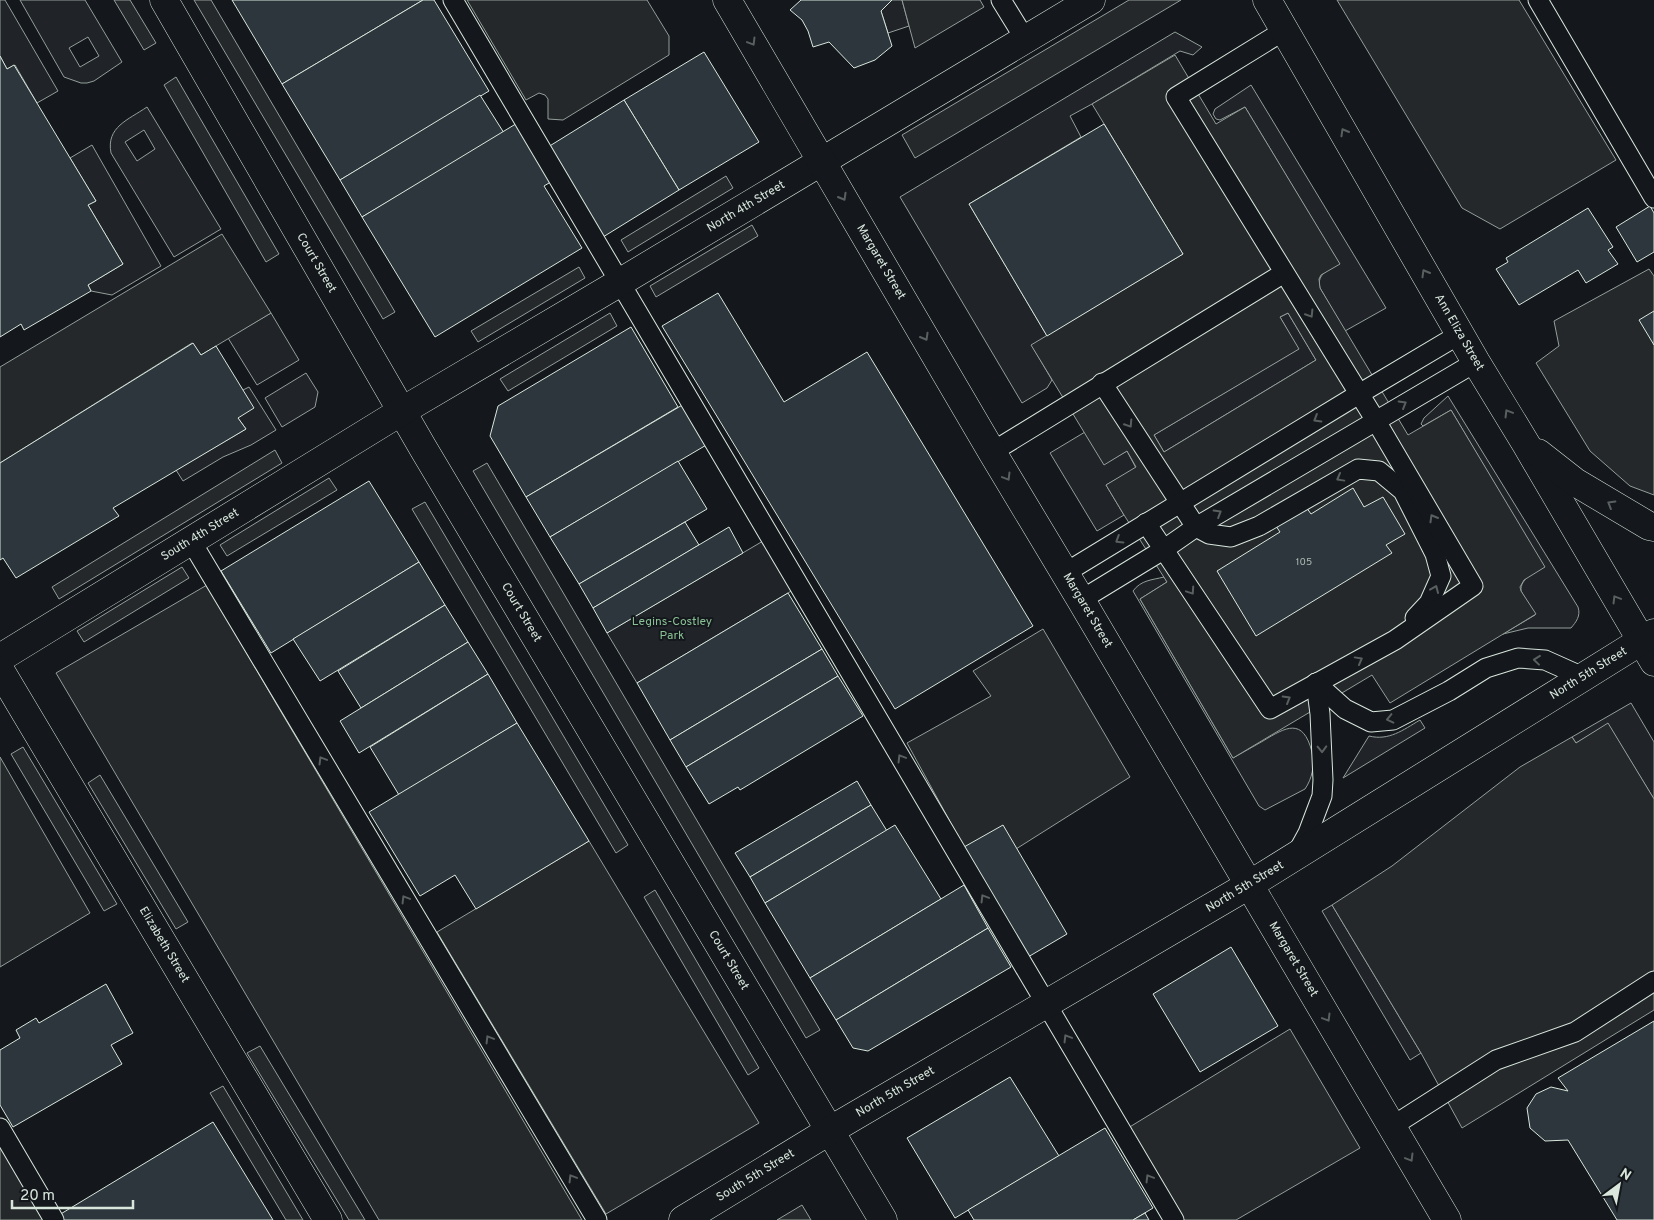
<svg xmlns="http://www.w3.org/2000/svg" width="1654" height="1220" viewBox="0 0 1654 1220" font-family="Overpass,sans-serif">
<style>
.green{fill:#202428;stroke:#939e99;fill-rule:evenodd}
.parking{fill:#24282b;stroke:#939e99;fill-rule:evenodd}
.building{fill:#2c363c;stroke:#d8e6dc}
.lines{fill:none;stroke-linecap:round;stroke-linejoin:round}
.service-casing{stroke:#d8e6dc;stroke-width:21}
.minor-casing{stroke:#d8e6dc;stroke-width:29}
.secondary-casing{stroke:#d8e6dc;stroke-width:29}
.primary-casing{stroke:#d8e6dc;stroke-width:29}
.service{stroke:#14181c;stroke-width:19}
.minor{stroke:#14181c;stroke-width:28}
.secondary{stroke:#14181c;stroke-width:28}
.primary{stroke:#14181c;stroke-width:28}
.oneway{stroke:#59605f}
.labels{text-anchor:middle;dominant-baseline:central;stroke-width:4;stroke-linejoin:round;paint-order:stroke}
.number-label{font-size:10px;fill:#adbab4}
.street-label{font-size:12px;fill:#d8e6dc;stroke:#14181c}
.park-label{font-size:12px;fill:#8ac095;stroke:#14181c}
</style>
<rect width="100%" height="100%" fill="#14181c"/>
<g class="green">
<path d="M0 0H5L58 91 37 103 15 65 7 69 0 56Z"/>
<path d="M20 0H85L122 62 94 81 87 83H81L64 77ZM88 37 99 56 80 67 69 48Z"/>
<path d="M892 0H902L909 26 888 33 881 11Z"/>
<path d="M1175 32 1202 47 1193 55 1180 51 1092 104 1070 116 1081 137 969 204 1047 336 1032 346 1052 380 1047 388 1022 403 900 197Z"/>
<path d="M1251 85 1386 308 1345 331 1320 288C1316 273 1330 270 1339 263L1245 107 1220 120 1216 119 1213 114 1215 109Z"/>
<path d="M147 107 221 229 174 257 111 153C106 127 128 120 147 107ZM144 130 155 149 137 161 125 142Z"/>
<path d="M92 145 161 266 112 295 91 291 88 285 123 264 88 205 96 201 70 158Z"/>
<path d="M271 313 299 360 257 385 228 338Z"/>
<path d="M1288 313 1316 360 1164 452 1154 435 1298 349 1280 317Z"/>
<path d="M306 373 318 392 315 407 282 427 265 398Z"/>
<path d="M249 387 276 430 251 445 223 457 183 481 176 470 246 429 238 418 243 390Z"/>
<path d="M1448 396 1578 607C1581 616 1576 622 1571 628H1528L1503 634 1535 615 1521 591C1520 578 1535 573 1544 567L1451 410 1423 426 1421 424 1424 418Z"/>
<path d="M1085 432 1104 464 1127 451 1136 468 1106 485 1124 515 1097 531 1050 453Z"/>
<path d="M763 541 793 590 637 683 607 633Z"/>
<path d="M1164 577 1167 582 1140 599 1233 758C1243 752 1253 747 1263 741 1286 727 1303 717 1312 752 1315 765 1312 779 1305 789L1265 810 1259 806 1133 591C1141 580 1152 580 1164 577Z"/>
<path d="M1631 703 1654 742V799L1608 724 1576 743 1572 737Z"/>
<path d="M1420 720 1425 728 1343 778 1369 736C1389 741 1403 730 1420 720Z"/>
<path d="M1332 905 1421 1053 1410 1060 1322 911Z"/>
</g>
<g class="parking">
<path d="M114 0H130L156 43 144 50Z"/>
<path d="M194 0H211L395 312 383 319Z"/>
<path d="M467 0H647L669 36V55L563 120 548 119V99L545 95 539 93 526 100Z"/>
<path d="M902 0H980L984 7 915 48Z"/>
<path d="M1129 0H1181L915 158 902 135Z"/>
<path d="M1337 0H1519L1616 160 1500 229 1462 208Z"/>
<path d="M1175 55 1216 124 1245 107 1340 264 1321 275 1319 279 1320 288 1408 435 1451 410 1545 567 1524 580 1520 587 1521 591 1536 614 1390 703 1372 675 1233 758 1140 599 1167 582 1124 515 1106 485 1136 467 1127 451 1104 465 1031 345 1183 254 1092 104ZM1288 313 1316 360 1164 452 1154 435 1299 349 1280 317Z"/>
<path d="M176 77 279 254 266 262 164 85Z"/>
<path d="M726 176 733 188 628 252 621 240Z"/>
<path d="M752 225 758 236 656 297 650 286Z"/>
<path d="M222 234 271 313 201 355 192 343 0 463V367Z"/>
<path d="M579 267 585 278 478 342 471 331Z"/>
<path d="M1649 269 1654 276V495L1630 486 1590 451 1536 363 1559 346 1554 321Z"/>
<path d="M610 313 617 326 508 391 500 379Z"/>
<path d="M275 450 282 463 59 599 52 587Z"/>
<path d="M487 463 820 1030 806 1038 473 471Z"/>
<path d="M329 478 337 490 227 556 220 545Z"/>
<path d="M425 502 628 845 616 853 412 509Z"/>
<path d="M182 567 189 578 84 642 77 631Z"/>
<path d="M207 585 277 705 582 1220H379L56 673Z"/>
<path d="M1043 629 1130 777 1016 849 964 847 907 743 991 696 973 671Z"/>
<path d="M1608 723 1654 799V1010L1462 1128 1421 1053 1332 905 1392 866 1520 767 1572 737 1576 743Z"/>
<path d="M23 747 117 904 104 911 11 754Z"/>
<path d="M0 757 90 913 0 967Z"/>
<path d="M100 775 188 922 176 929 88 783Z"/>
<path d="M589 841 759 1123 606 1214 437 932Z"/>
<path d="M655 890 759 1068 748 1075 644 897Z"/>
<path d="M1290 1029 1360 1148 1236 1220H1184L1128 1128Z"/>
<path d="M260 1046 365 1220H349L247 1053Z"/>
<path d="M223 1086 303 1220H286L210 1093Z"/>
<path d="M0 1146 43 1220H0Z"/>
<path d="M802 1205 811 1220H777Z"/>
</g>
<g class="building">
<path d="M232 0H423L282 84Z"/>
<path d="M423 0H434L489 91 340 180 282 84Z"/>
<path d="M801 0H892L881 11 892 46 875 60 854 68 829 42 813 47 808 31 802 20 790 10Z"/>
<path d="M704 52 759 142 679 190 624 100Z"/>
<path d="M0 56 7 69 14 65 96 201 88 205 123 264 88 285 91 291 24 330 21 324 0 337Z"/>
<path d="M480 95 504 133 362 217 340 180Z"/>
<path d="M624 100 679 190 603 237 548 147Z"/>
<path d="M519 122 554 180 544 186 582 248 435 337 362 217Z"/>
<path d="M1104 124 1183 254 1047 336 969 204Z"/>
<path d="M1650 206 1654 213V252L1637 262 1616 227Z"/>
<path d="M1588 208 1613 247 1608 250 1618 264 1586 283 1578 270 1519 305 1496 269 1508 262 1506 258Z"/>
<path d="M718 293 784 402 867 352 1033 626 895 709 662 326Z"/>
<path d="M1654 311V345L1639 320Z"/>
<path d="M631 327 678 407 526 497 490 436 498 406Z"/>
<path d="M193 343 201 355 216 346 254 408 238 418 246 429 113 508 119 516 16 578 3 558 0 560V463Z"/>
<path d="M684 404 708 444 550 537 526 497Z"/>
<path d="M678 461 707 509 579 584 550 537Z"/>
<path d="M369 481 419 562 271 653 221 571Z"/>
<path d="M1353 488 1364 507 1383 497 1405 534 1386 545 1392 553 1256 636 1217 571 1280 532 1274 523 1304 504 1311 514Z"/>
<path d="M685 522 699 545 593 608 579 584Z"/>
<path d="M729 527 743 553 607 633 593 608Z"/>
<path d="M419 562 445 605 320 681 293 639Z"/>
<path d="M788 593 822 649 670 740 637 683Z"/>
<path d="M445 605 468 642 361 708 338 671Z"/>
<path d="M468 642 488 674 359 753 340 721Z"/>
<path d="M822 649 838 676 686 767 670 740Z"/>
<path d="M488 674 517 723 399 795 370 747Z"/>
<path d="M838 676 863 716 740 790 738 787 709 804 686 767Z"/>
<path d="M517 723 589 841 476 909 455 875 420 896 369 812Z"/>
<path d="M857 781 871 805 750 877 735 853Z"/>
<path d="M871 805 887 831 765 903 750 877Z"/>
<path d="M895 825 941 899 810 978 765 903Z"/>
<path d="M1003 825 1067 934 1028 957 964 847Z"/>
<path d="M964 885 988 928 836 1020 810 978Z"/>
<path d="M988 928 1011 967 868 1051 853 1048 836 1020Z"/>
<path d="M1231 947 1278 1026 1200 1072 1153 994Z"/>
<path d="M106 984 133 1033 111 1045 122 1064 13 1127 0 1105V1050L20 1038 16 1030 36 1018 39 1023Z"/>
<path d="M1654 1021V1220H1617L1568 1140 1545 1141 1530 1128 1527 1108 1536 1094 1551 1087 1568 1091 1558 1078Z"/>
<path d="M1010 1077 1059 1156 955 1218 907 1138Z"/>
<path d="M213 1122 273 1220H61L59 1215Z"/>
<path d="M1105 1128 1153 1208 1133 1220H974L968 1210Z"/>
<path d="M1145 1213 1149 1220H1133Z"/>
</g>
<g class="lines">
<defs>
<g id="service">
<path d="M453 0 1174 1220"/>
<path d="M1001 0 1025 39"/>
<path d="M1538 0 1654 198"/>
<path d="M1102 383 1196 527 1209 534 1231 537 1259 526 1358 469 1379 471 1403 491 1435 554 1441 576 1429 603 1415 618"/>
<path d="M992 452 1284 273"/>
<path d="M1146 523 1270 709 1395 640 1473 586 1376 421 1176 97 1285 30"/>
<path d="M191 541 597 1220"/>
<path d="M1065 573 1359 394 1460 334"/>
<path d="M1081 600 1163 550 1196 527 1476 362"/>
<path d="M1316 683 1345 709 1371 722 1393 720 1449 691 1486 668 1518 658 1545 660 1583 677"/>
<path d="M1297 853 1308 833 1322 796 1323 780 1320 714 1316 683"/>
<path d="M1391 1127 1496 1060 1575 1032 1654 981"/>
<path d="M0 1128 54 1220"/>
</g>
<g id="minor">
<path id="s1" d="M164 0 423 448 883 1220"/>
<path id="s2" d="M0 658 402 411 619 283 1091 0"/>
<path id="s3" d="M0 670 328 1220"/>
</g>
<g id="secondary">
<path id="s4" d="M683 1220 829 1131 1249 885"/>
</g>
<g id="primary">
<path id="s5" d="M727 0 992 452 1081 600 1447 1220"/>
<path id="s6" d="M1267 0 1476 362 1526 444 1654 662"/>
<path d="M1538 453 1575 482 1649 526 1654 527"/>
<path id="s7" d="M1249 885 1654 633"/>
</g>
</defs>
<use href="#service" class="service-casing"/>
<use href="#minor" class="minor-casing"/>
<use href="#secondary" class="secondary-casing"/>
<use href="#primary" class="primary-casing"/>
<use href="#service" class="service"/>
<use href="#minor" class="minor"/>
<use href="#secondary" class="secondary"/>
<use href="#primary" class="primary"/>
</g>
<defs><path id="oneway-chevron" d="M-2-3.5L2.5 0L-2 3.5" fill="none" stroke-width="1.6" stroke-linecap="round" stroke-linejoin="round" transform="scale(1.25)"/></defs>
<g class="oneway">
<use href="#oneway-chevron" transform="translate(752 42) rotate(59)"/>
<use href="#oneway-chevron" transform="translate(1344 132) rotate(-120)"/>
<use href="#oneway-chevron" transform="translate(843 197) rotate(60)"/>
<use href="#oneway-chevron" transform="translate(1425 273) rotate(-120)"/>
<use href="#oneway-chevron" transform="translate(1310 314) rotate(58)"/>
<use href="#oneway-chevron" transform="translate(925 337) rotate(60)"/>
<use href="#oneway-chevron" transform="translate(1403 404) rotate(-30)"/>
<use href="#oneway-chevron" transform="translate(1508 413) rotate(-121)"/>
<use href="#oneway-chevron" transform="translate(1317 419) rotate(149)"/>
<use href="#oneway-chevron" transform="translate(1129 424) rotate(57)"/>
<use href="#oneway-chevron" transform="translate(1007 477) rotate(59)"/>
<use href="#oneway-chevron" transform="translate(1340 478) rotate(151)"/>
<use href="#oneway-chevron" transform="translate(1611 504) rotate(-149)"/>
<use href="#oneway-chevron" transform="translate(1218 513) rotate(-31)"/>
<use href="#oneway-chevron" transform="translate(1433 518) rotate(-120)"/>
<use href="#oneway-chevron" transform="translate(1119 540) rotate(148)"/>
<use href="#oneway-chevron" transform="translate(1435 589) rotate(-67)"/>
<use href="#oneway-chevron" transform="translate(1191 591) rotate(56)"/>
<use href="#oneway-chevron" transform="translate(1616 599) rotate(-121)"/>
<use href="#oneway-chevron" transform="translate(1359 660) rotate(-29)"/>
<use href="#oneway-chevron" transform="translate(1537 660) rotate(-174)"/>
<use href="#oneway-chevron" transform="translate(1287 699) rotate(-30)"/>
<use href="#oneway-chevron" transform="translate(1390 719) rotate(167)"/>
<use href="#oneway-chevron" transform="translate(1322 749) rotate(88)"/>
<use href="#oneway-chevron" transform="translate(901 758) rotate(-121)"/>
<use href="#oneway-chevron" transform="translate(322 760) rotate(-121)"/>
<use href="#oneway-chevron" transform="translate(984 898) rotate(-121)"/>
<use href="#oneway-chevron" transform="translate(405 899) rotate(-121)"/>
<use href="#oneway-chevron" transform="translate(1327 1018) rotate(59)"/>
<use href="#oneway-chevron" transform="translate(1067 1038) rotate(-121)"/>
<use href="#oneway-chevron" transform="translate(489 1039) rotate(-121)"/>
<use href="#oneway-chevron" transform="translate(1410 1158) rotate(59)"/>
<use href="#oneway-chevron" transform="translate(572 1178) rotate(-121)"/>
<use href="#oneway-chevron" transform="translate(1149 1178) rotate(-121)"/>
</g>
<g class="labels">
<g class="number-label">
<text x="1304" y="562">105</text>
</g>
<g class="street-label">
<text stroke="none"><textPath href="#s2" startOffset="872">North 4th Street</textPath></text>
<text stroke="none"><textPath href="#s5" startOffset="304">Margaret Street</textPath></text>
<text stroke="none"><textPath href="#s1" startOffset="304">Court Street</textPath></text>
<text stroke="none"><textPath href="#s6" startOffset="384">Ann Eliza Street</textPath></text>
<text stroke="none"><textPath href="#s2" startOffset="235">South 4th Street</textPath></text>
<text stroke="none"><textPath href="#s5" startOffset="709">Margaret Street</textPath></text>
<text stroke="none"><textPath href="#s1" startOffset="709">Court Street</textPath></text>
<text stroke="none"><textPath href="#s7" startOffset="400">North 5th Street</textPath></text>
<text transform="translate(1245 887) rotate(-31)">North 5th Street</text>
<text stroke="none"><textPath href="#s3" startOffset="320">Elizabeth Street</textPath></text>
<text stroke="none"><textPath href="#s5" startOffset="1114">Margaret Street</textPath></text>
<text stroke="none"><textPath href="#s1" startOffset="1114">Court Street</textPath></text>
<text stroke="none"><textPath href="#s4" startOffset="248">North 5th Street</textPath></text>
<text stroke="none"><textPath href="#s4" startOffset="85">South 5th Street</textPath></text>
</g>
<g class="park-label">
<text x="672" y="622">Legins-Costley<tspan x="672" dy="14">Park</tspan></text>
</g>
</g>
<g transform="translate(1619 1185) rotate(32)" stroke="#14181c" stroke-width="4" paint-order="stroke">
<path d="M0-4L9 19L0 12L-9 19Z" fill="#d8e6dc"/>
<text y="-8" font-size="14" font-weight="bold" text-anchor="middle" fill="#d8e6dc">N</text>
</g>
<path d="M12 1200v8h121v-8" fill="none" stroke="#d8e6dc" stroke-width="2.5"/>
<text x="20" y="1200" font-size="15" fill="#d8e6dc" stroke="#14181c" stroke-width="4" paint-order="stroke">20 m</text>
</svg>
